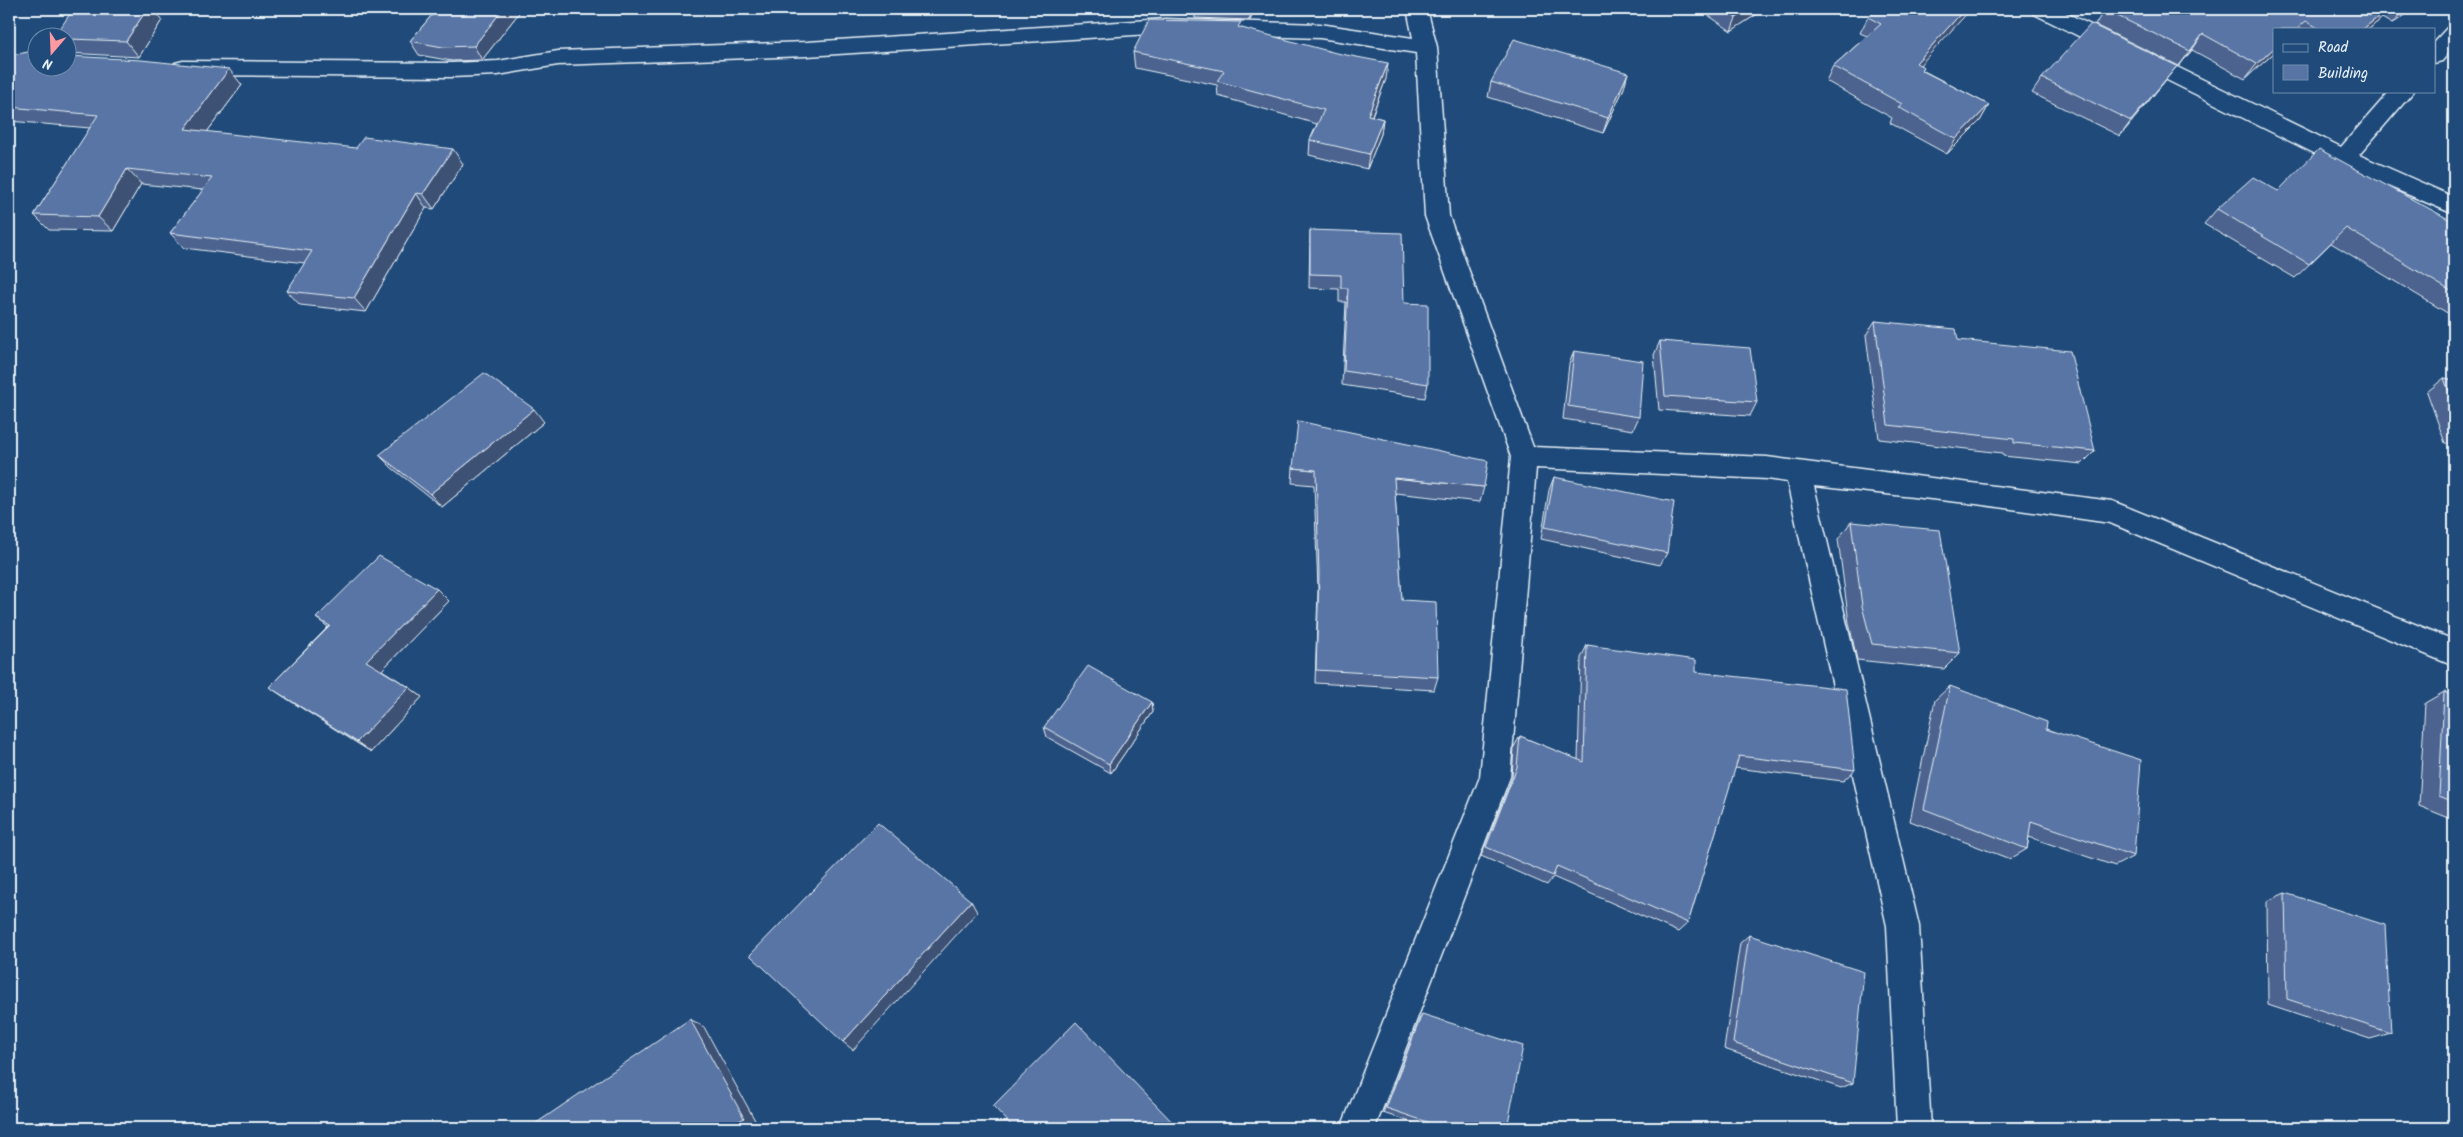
<svg xmlns="http://www.w3.org/2000/svg" width="2463" height="1137" viewBox="0 0 2463 1137" font-family="Kalam,sans-serif">
<style>
.lines{fill:none;stroke-linecap:round;stroke-linejoin:round}
.minor-casing{stroke:#e8f1f8;stroke-width:3}
.minor{fill:#1f4a7a;fill-rule:evenodd}
.wall{fill:#4c648e;stroke:#e8f1f8}
.shaded-wall{fill:#3e5174;stroke:#e8f1f8}
.building{fill:#5874a5;stroke:#e8f1f8}
</style>
<rect width="100%" height="100%" fill="#1f4a7a"/>
<filter id="ink" filterUnits="userSpaceOnUse"><feTurbulence type="fractalNoise" baseFrequency=".02" numOctaves="2"/><feDisplacementMap in="SourceGraphic" scale="10" xChannelSelector="R" yChannelSelector="G"/><feConvolveMatrix kernelMatrix="1 2 1 2 8 2 1 2 1" color-interpolation-filters="sRGB"/></filter>
<g filter="url(#ink)">
<g class="lines">
<defs>
<g id="minor">
<path d="M1407 9H1427L1437 47 1449 216 1533 447 1767 457 2112 501 2454 640V666L2110 523 1976 504 1814 486 1919 926 1931 1128H1897L1887 926 1787 482 1767 479 1536 468 1510 777 1375 1128H1341L1480 777 1511 457 1425 216 1416 53 1320 38 1165 33 807 56 558 65 498 75 451 77 183 75 175 73 172 68 175 63 183 61 451 63 498 61 558 51 807 42 1165 19 1320 24 1413 38Z"/>
<path d="M2031 9H2058L2341 147 2390 91H2414L2359 155 2454 197V214L2336 164 2034 14Z"/>
<path d="M2454 26V46L2442 61 2434 63V42L2447 28Z"/>
</g>
</defs>
<use href="#minor" class="minor-casing"/>
<use href="#minor" class="minor"/>
</g>
<g class="wall">
<path d="M73 9H153L162 20 139 57 68 53V38Z"/>
<path d="M437 9H522L482 60 452 61 419 55 410 41Z"/>
<path d="M1194 9H1256L1250 20 1195 18Z"/>
<path d="M1699 9H1765L1731 31Z"/>
<path d="M1876 9 1920 65 1924 67 1922 70 1989 105 1980 121 1947 154 1890 123 1892 118 1826 81 1833 66 1867 36 1860 33 1868 17Z"/>
<path d="M2097 9H2414L2392 24 2382 18 2369 29H2274V53L2245 79 2192 50 2179 66 2095 25 2103 12Z"/>
<path d="M1241 28 1386 79 1372 116 1383 119 1381 134 1367 169 1309 155 1310 140 1317 124 1218 96 1217 85 1135 68 1133 52Z"/>
<path d="M9 59 242 85 207 132 463 164 434 209 426 208 366 312 300 305 287 291 305 263 184 248 170 233 203 190 141 184 113 231 49 230 34 215 90 128 9 121Z"/>
<path d="M2042 78 2165 81 2120 136 2032 93Z"/>
<path d="M1491 82 1624 88 1603 133 1488 97Z"/>
<path d="M2454 97V104L2451 103Z"/>
<path d="M2278 191 2454 222V317L2331 243 2295 278 2204 224 2217 209Z"/>
<path d="M1310 230 1404 303 1428 384 1425 398 1342 385 1346 302H1339V289L1309 288Z"/>
<path d="M1875 321 1958 340 2095 451 2082 464 2003 456 2002 453 1879 439 1866 335Z"/>
<path d="M1660 341 1757 402 1750 416 1659 410 1654 355Z"/>
<path d="M1574 351 1639 417 1633 430 1563 419 1569 364Z"/>
<path d="M2444 378 2454 380V445L2445 443 2427 392Z"/>
<path d="M544 422 442 507 392 468 379 455Z"/>
<path d="M1293 468 1484 487 1480 502 1395 493 1402 600 1438 677 1434 690 1315 683 1318 589 1314 485 1292 483Z"/>
<path d="M1554 477 1667 553 1660 565 1541 539 1549 490Z"/>
<path d="M1851 522 1960 653 1944 669 1857 660 1849 623 1838 539Z"/>
<path d="M449 601 382 670 409 687 422 697 371 752 284 697 269 687 328 627 316 618Z"/>
<path d="M1587 645 1696 672 1855 770 1843 781 1735 768 1688 923 1678 932 1553 877 1547 885 1481 856 1512 778 1514 747 1520 736 1578 760 1581 658Z"/>
<path d="M1950 686 2134 856 2115 866 2029 837 2027 849 2010 859 1910 821 1935 700Z"/>
<path d="M2444 692 2454 696V820L2419 806 2425 703Z"/>
<path d="M1152 702 1153 712 1111 773 1047 737 1044 727Z"/>
<path d="M2285 893 2391 1033 2370 1039 2268 1005 2267 901Z"/>
<path d="M1749 935 1853 1083 1841 1088 1724 1049 1740 943Z"/>
<path d="M1422 1014 1507 1128H1428L1383 1113 1419 1020Z"/>
</g>
<g class="shaded-wall">
<path d="M147 9H153L162 20 139 57 126 41Z"/>
<path d="M503 9H522L482 60 474 46Z"/>
<path d="M1250 9H1256L1250 20Z"/>
<path d="M1750 9H1765L1731 31 1736 18Z"/>
<path d="M1965 9H1971L1908 78 1916 63Z"/>
<path d="M2388 9H2390L2382 18 2369 29H2363Z"/>
<path d="M2406 9H2414L2392 24Z"/>
<path d="M2203 34 2192 50 2179 66 2190 51Z"/>
<path d="M2274 48V53L2245 79 2257 64Z"/>
<path d="M1388 63 1386 79 1366 130 1368 115Z"/>
<path d="M2177 66 2165 81 2120 136 2131 121Z"/>
<path d="M229 69 242 85 198 144 185 129Z"/>
<path d="M1628 73 1624 88 1603 133 1608 118Z"/>
<path d="M1989 105 1980 121 1947 154 1956 139Z"/>
<path d="M1383 119 1381 134 1367 169 1369 154Z"/>
<path d="M453 149 463 164 434 209 423 194Z"/>
<path d="M127 169 141 184 113 231 98 217Z"/>
<path d="M416 193 426 208 366 312 354 298Z"/>
<path d="M534 409 544 422 442 507 430 494Z"/>
<path d="M437 589 449 601 380 672 366 661Z"/>
<path d="M409 687 422 697 371 752 357 742Z"/>
<path d="M1152 702 1153 712 1111 773 1109 764Z"/>
<path d="M971 901 977 912 853 1050 843 1042Z"/>
<path d="M690 1019 704 1027 757 1124 751 1128H729Z"/>
</g>
<g class="building">
<path d="M73 9H147L126 41 68 39V38H54Z"/>
<path d="M437 9H503L474 46 443 47 410 41Z"/>
<path d="M1723 9H1750L1736 18Z"/>
<path d="M1876 9H1965L1916 63 1924 67 1921 70 1989 105 1956 139 1898 107 1902 104 1833 66 1881 24 1868 17Z"/>
<path d="M2105 9H2388L2363 29H2320L2306 21 2297 29H2274V48L2257 64 2203 34 2190 51 2105 10Z"/>
<path d="M1149 20 1241 22 1238 27 1336 53 1388 63 1368 115 1383 119 1369 154 1310 140 1324 110 1217 81 1224 71 1133 52Z"/>
<path d="M2091 24 2177 66 2131 121 2042 78Z"/>
<path d="M1514 39 1628 73 1608 118 1491 82Z"/>
<path d="M28 52 38 53V68H68V56L141 60 229 69 185 129 356 148 364 137 453 149 423 194 416 193 354 298 287 291 312 251 170 233 212 178 127 169 98 217 34 215 98 115 9 107V59L12 55Z"/>
<path d="M2319 149 2454 222V293L2346 228 2309 264 2217 209 2253 177 2278 191Z"/>
<path d="M1310 230 1402 233 1404 303 1428 304V384L1344 371 1348 288H1341V275L1310 274Z"/>
<path d="M1875 321 1956 329 1958 340 2070 351 2095 451 2014 443V439L1888 425Z"/>
<path d="M1660 341 1750 348 1757 402 1665 396Z"/>
<path d="M1574 351 1643 361 1639 417 1568 406Z"/>
<path d="M484 373 534 409 430 494 379 455Z"/>
<path d="M2444 378 2454 380V407Z"/>
<path d="M1298 421 1488 461 1484 487 1394 478 1402 600 1436 602 1438 677 1316 670 1319 575 1316 470 1293 468Z"/>
<path d="M1554 477 1674 502 1667 553 1545 527Z"/>
<path d="M1851 522 1940 530 1960 653 1872 644 1862 606Z"/>
<path d="M379 556 437 589 366 661 409 687 357 742 269 687 330 626 316 618Z"/>
<path d="M1587 645 1696 660V672L1846 689 1855 770 1739 756 1688 923 1557 866 1553 876 1486 847 1517 767 1520 736 1584 762Z"/>
<path d="M1088 666 1152 702 1109 764 1044 727Z"/>
<path d="M1950 686 2047 722 2046 729 2141 760 2134 856 2031 821 2027 849 1924 809Z"/>
<path d="M2444 692 2454 696V802L2439 796Z"/>
<path d="M878 823 971 901 843 1042 750 955Z"/>
<path d="M2285 893 2385 925 2391 1033 2287 999Z"/>
<path d="M1749 935 1864 972 1853 1083 1733 1043Z"/>
<path d="M1422 1014 1523 1046 1507 1128H1445L1386 1108Z"/>
<path d="M690 1019 744 1118 729 1128H529Z"/>
<path d="M1076 1022 1178 1128H1014L993 1106Z"/>
</g>
</g>
<rect width="2463" height="1137" fill="none" stroke="#1f4a7a" stroke-width="30"/>
<rect x="15" y="15" width="2433" height="1107" fill="none" stroke="#e8f1f8" stroke-width="2" filter="url(#ink)"/>
<rect x="2273" y="28" width="162" height="65" fill="#1f4a7a" stroke="#6f8dac"/>
<rect x="2283" y="44" width="25" height="8" fill="#1f4a7a" stroke="#6f8dac"/>
<text x="2318" y="52" font-size="15" fill="#e8f1f8">Road</text>
<rect x="2283" y="65" width="25" height="15" fill="#5874a5" stroke="#6f8dac"/>
<text x="2318" y="78" font-size="15" fill="#e8f1f8">Building</text>
<g transform="translate(52 52) rotate(199)"><circle r="24" fill="#1f4a7a" stroke="#6f8dac"/>
<path d="M0-4L9 19L0 12L-9 19Z" fill="#ff9aa2"/>
<text y="-8" font-size="14" font-weight="bold" text-anchor="middle" fill="#e8f1f8">N</text>
</g>
</svg>
